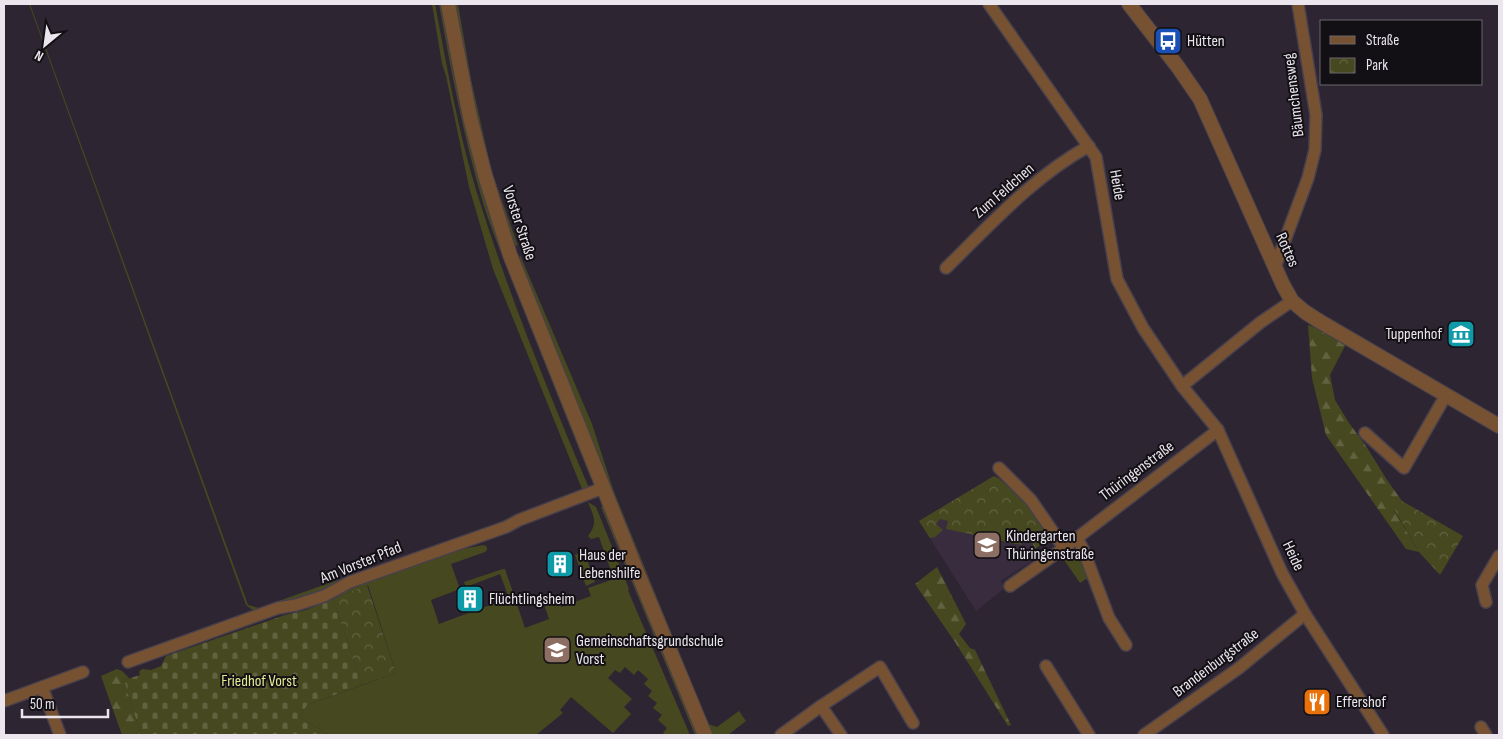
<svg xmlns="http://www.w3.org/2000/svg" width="1503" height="739" viewBox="0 0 1503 739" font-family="'Sofia Sans Condensed',sans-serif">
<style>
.built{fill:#382c3e}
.grass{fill:#46491f}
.forest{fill:url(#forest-firs)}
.cemetery{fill:url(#cemetery-stones)}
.park{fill:url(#park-crowns)}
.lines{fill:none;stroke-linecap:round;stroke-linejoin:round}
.minor-casing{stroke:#48404c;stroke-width:14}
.tertiary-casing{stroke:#48404c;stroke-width:16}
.minor{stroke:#765233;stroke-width:11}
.tertiary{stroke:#765233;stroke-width:14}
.labels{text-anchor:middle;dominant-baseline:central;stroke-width:4;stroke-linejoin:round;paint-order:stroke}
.poi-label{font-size:16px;fill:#ebe6ee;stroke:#131015;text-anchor:start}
.street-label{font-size:16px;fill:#ebe6ee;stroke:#131015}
.park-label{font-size:16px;fill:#e4eb8e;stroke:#131015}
</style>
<defs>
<pattern id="forest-firs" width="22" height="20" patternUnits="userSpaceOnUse" patternTransform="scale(1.25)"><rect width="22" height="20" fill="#46491f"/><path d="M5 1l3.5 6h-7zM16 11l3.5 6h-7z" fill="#616340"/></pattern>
<pattern id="cemetery-stones" width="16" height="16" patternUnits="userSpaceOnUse" patternTransform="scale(1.25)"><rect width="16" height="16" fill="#46491f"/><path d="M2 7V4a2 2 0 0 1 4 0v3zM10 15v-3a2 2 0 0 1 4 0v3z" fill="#616340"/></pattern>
<pattern id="park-crowns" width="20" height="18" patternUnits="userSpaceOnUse" patternTransform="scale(1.25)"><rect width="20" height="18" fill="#46491f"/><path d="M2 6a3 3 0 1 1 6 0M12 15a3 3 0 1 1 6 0" fill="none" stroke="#616340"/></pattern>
</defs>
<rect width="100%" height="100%" fill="#2d2532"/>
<path class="built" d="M994 476 998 478 1027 503 1050 538 1030 552 1035 559 1001 581 1005 588 976 611 919 521Z"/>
<g class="grass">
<path d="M29 4H30L248 605 259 608 495 524 582 489 493 269 469 187 446 76 442 64 432 4H435C447 67 458 131 477 193 508 293 548 391 589 488L584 493 331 588 293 601 254 611 246 605Z"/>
<path d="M439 4H442L457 87 474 157 505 256 503 258C496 240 489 222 483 203 464 138 451 71 439 4Z"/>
<path d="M454 4H458L471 79 491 169 518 246 515 245 489 170 475 113Z"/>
<path d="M520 255 592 424 613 489 708 724 717 727 739 711 746 721 728 735H711L519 259Z"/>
<path d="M507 260 593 478 591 479 504 261Z"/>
<path d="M588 502 596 507 629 589 628 590 632 600 690 735H666L663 733 667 728 658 720 662 715 653 708 657 703 648 696 652 691 644 684 648 679 638 670 634 675 625 667 620 673 615 670 608 678 632 699 624 707 631 714 613 733 571 697 560 710 563 713 536 735 516 734 515 735H329L300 717 307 705 396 673 368 585 333 599 332 597 366 581 452 551 484 545 487 547V550L485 552 451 564 460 589 431 600 439 624 509 598 500 574 466 587 464 582 503 569H505L525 628 549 619 544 604 558 599 561 607 591 596 588 588 614 579 599 537 591 539 588 536C598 523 594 517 588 502Z"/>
<path d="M604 506 697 735H695L601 507Z"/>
<path d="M1075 548 1081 555 1089 577 1080 583 1062 557Z"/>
<path d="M584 551 595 582 586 586 575 555Z"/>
</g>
<g class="forest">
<path d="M1308 325 1319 329 1346 344 1330 375 1335 400 1349 423 1366 446 1387 480 1402 501 1394 510 1419 552 1406 549 1326 435 1312 378Z"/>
<path d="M937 567 966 624 959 634 970 648 975 650 1011 725 1008 726 955 642 915 584Z"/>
<path d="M117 669 122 671 129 678 124 680 141 735H122L101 676Z"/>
</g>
<path class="cemetery" d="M333 599 362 685 307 705 300 717 329 735H141L124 680 140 675 139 672 142 669 151 670 161 666 166 656 285 615 306 610Z"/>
<g class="park">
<path d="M994 476 998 478 1027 503 1050 538 1035 549 1031 539 1023 537 1021 545 992 539 983 547H980L975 535 946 529 948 521 940 519 936 524 943 530 935 537 930 538 919 521Z"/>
<path d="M1402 501 1463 536 1440 575 1419 552 1394 509Z"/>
<path d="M367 585 396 673 362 685 333 599Z"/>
</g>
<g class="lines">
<defs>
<g id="minor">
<path d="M989 4 1096 157 1117 279 1143 328 1182 386"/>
<path d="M1275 267 1308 178 1315 150 1316 115 1298 4"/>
<path d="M946 268C990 225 1034 176 1089 146"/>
<path d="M1292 301 1261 322 1182 386 1218 430 1282 573 1305 614 1383 735"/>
<path d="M1365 433 1404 468 1446 395"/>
<path d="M999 468 1031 500 1064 548"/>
<path d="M1077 538 1083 549 1109 618 1126 645"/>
<path d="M1010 586 1064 548 1218 430"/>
<path d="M1486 602 1482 585 1499 556"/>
<path d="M128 662 278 608 296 605 324 596 350 582 506 527 519 520 603 488"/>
<path d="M1046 666 1089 735"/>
<path d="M42 687 60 735"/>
<path d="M4 701 83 672"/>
<path d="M821 706 841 735"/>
<path d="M1481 727 1486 735"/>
<path d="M781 735 821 706 880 667 913 723"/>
<path d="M1144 735 1239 668 1305 614"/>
</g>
<g id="tertiary">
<path d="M448 4 470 117 485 175 510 255 636 569 705 735"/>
<path d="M1129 4 1178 67 1200 99 1283 285 1292 301 1305 312 1319 321 1499 426"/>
</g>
</defs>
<use href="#minor" class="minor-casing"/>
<use href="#tertiary" class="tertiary-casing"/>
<use href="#minor" class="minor"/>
<use href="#tertiary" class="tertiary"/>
</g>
<defs>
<symbol id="bus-square" viewBox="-11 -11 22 22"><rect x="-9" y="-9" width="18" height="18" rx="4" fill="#1a4fb4" stroke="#131015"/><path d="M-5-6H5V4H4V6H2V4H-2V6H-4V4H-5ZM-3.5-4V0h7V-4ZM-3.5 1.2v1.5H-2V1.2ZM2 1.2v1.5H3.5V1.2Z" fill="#fff"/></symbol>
<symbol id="museum-square" viewBox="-11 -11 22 22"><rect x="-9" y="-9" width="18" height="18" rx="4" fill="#0f9aa8" stroke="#131015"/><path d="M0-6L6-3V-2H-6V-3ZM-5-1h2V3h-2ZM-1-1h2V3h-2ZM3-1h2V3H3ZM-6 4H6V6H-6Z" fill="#fff"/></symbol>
<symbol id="school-square" viewBox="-11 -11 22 22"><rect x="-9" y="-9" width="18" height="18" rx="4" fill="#8d6e63" stroke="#131015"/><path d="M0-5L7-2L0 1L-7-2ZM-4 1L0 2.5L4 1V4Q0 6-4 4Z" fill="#fff"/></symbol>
<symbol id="building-square" viewBox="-11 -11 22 22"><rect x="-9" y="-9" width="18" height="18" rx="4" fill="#0f9aa8" stroke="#131015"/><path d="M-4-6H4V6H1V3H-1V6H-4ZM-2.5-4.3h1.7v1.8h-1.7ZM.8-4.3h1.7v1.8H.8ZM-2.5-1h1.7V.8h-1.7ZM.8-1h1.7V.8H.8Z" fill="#fff"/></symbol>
<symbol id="restaurant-square" viewBox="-11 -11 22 22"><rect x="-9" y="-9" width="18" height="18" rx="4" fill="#e8710a" stroke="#131015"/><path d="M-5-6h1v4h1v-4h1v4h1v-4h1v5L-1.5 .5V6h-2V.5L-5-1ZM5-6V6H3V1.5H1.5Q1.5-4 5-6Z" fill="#fff"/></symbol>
</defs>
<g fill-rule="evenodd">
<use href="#bus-square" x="1152" y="25" width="32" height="32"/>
<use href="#museum-square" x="1445" y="318" width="32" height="32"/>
<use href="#school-square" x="971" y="529" width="32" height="32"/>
<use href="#building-square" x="544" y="548" width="32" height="32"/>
<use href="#building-square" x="454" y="583" width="32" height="32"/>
<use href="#school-square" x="541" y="634" width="32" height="32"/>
<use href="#restaurant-square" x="1301" y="686" width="32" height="32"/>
</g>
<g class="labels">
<g class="poi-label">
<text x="1187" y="41">Hütten</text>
<text x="1442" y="334" text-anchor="end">Tuppenhof</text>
<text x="1006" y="536">Kindergarten<tspan x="1006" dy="18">Thüringenstraße</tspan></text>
<text x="579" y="555">Haus der<tspan x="579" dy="18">Lebenshilfe</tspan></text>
<text x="489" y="599">Flüchtlingsheim</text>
<text x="576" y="641">Gemeinschaftsgrundschule<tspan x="576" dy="18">Vorst</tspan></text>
<text x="1336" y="702">Effershof</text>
</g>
<g class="street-label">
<text transform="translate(1294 95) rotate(-97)">Bäumchensweg</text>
<text transform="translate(1117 185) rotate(80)">Heide</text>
<text transform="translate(1004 191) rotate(-41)">Zum Feldchen</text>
<text transform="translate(519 223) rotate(72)">Vorster Straße</text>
<text transform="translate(1287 250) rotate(66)">Rottes</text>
<text transform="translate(1137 471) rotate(-37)">Thüringenstraße</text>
<text transform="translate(1293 556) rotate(65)">Heide</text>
<text transform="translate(361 563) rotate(-22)">Am Vorster Pfad</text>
<text transform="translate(1216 663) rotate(-37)">Brandenburgstraße</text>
</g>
<g class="park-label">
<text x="259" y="681">Friedhof Vorst</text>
</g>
</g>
<rect width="1503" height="739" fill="none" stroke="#ebe6ee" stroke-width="10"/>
<rect x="1320" y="20" width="162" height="65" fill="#131015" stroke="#69666c"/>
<rect x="1330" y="36" width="25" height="8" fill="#765233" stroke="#69666c"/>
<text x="1366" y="45" font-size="15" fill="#ebe6ee">Straße</text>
<rect x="1330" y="58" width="25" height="15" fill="url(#park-crowns)" stroke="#69666c"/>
<text x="1366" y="70" font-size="15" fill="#ebe6ee">Park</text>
<g transform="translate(45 45) rotate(209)" stroke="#131015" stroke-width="4" paint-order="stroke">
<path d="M0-4L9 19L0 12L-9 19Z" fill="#ebe6ee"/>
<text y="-8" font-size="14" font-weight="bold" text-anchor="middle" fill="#ebe6ee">N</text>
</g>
<path d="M22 709v8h86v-8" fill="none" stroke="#ebe6ee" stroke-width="2.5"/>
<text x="30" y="709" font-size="15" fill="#ebe6ee" stroke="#131015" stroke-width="4" paint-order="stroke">50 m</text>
</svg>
